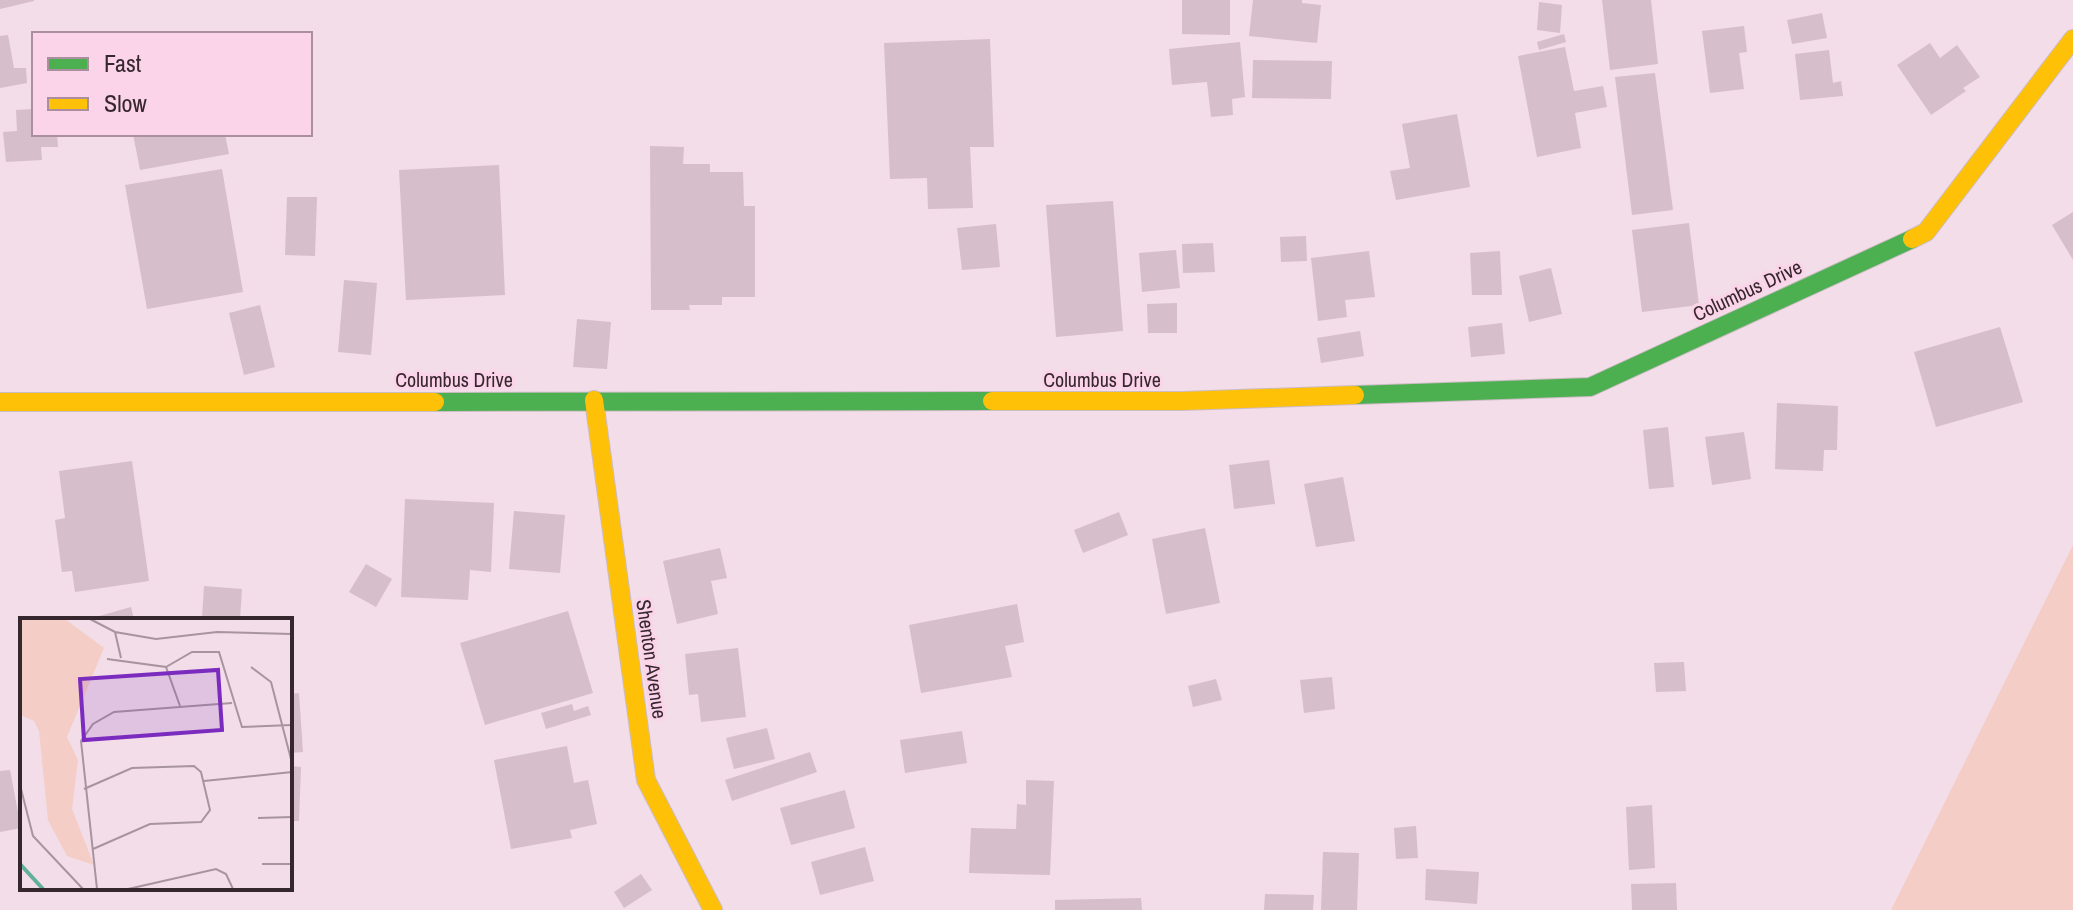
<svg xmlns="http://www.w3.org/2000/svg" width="2073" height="910" viewBox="0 0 2073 910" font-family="'Archivo Narrow',sans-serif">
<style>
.green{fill:#f4cec6}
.building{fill:#d7becb}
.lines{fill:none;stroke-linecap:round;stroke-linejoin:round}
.fast-casing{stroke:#ccbcc4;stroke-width:20}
.slow-casing{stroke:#ccbcc4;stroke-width:20}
.fast{stroke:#4caf50;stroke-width:18}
.slow{stroke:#ffc107;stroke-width:18}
.labels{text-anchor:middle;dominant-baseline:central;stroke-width:6;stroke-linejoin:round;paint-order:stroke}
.street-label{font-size:20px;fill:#36272f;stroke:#fbd4e9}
.inset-river{fill:none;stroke:#62b098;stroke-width:4}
.inset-road{fill:none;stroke:#a7949e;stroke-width:2}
.view{fill:#7b2cbf;fill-opacity:0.15;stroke:#7b2cbf;stroke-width:4}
.inset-edge{fill:none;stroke:#36272f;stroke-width:4}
</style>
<rect width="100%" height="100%" fill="#f2dde8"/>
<path class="green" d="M2073 545V910H1891Z"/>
<g class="building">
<path d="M0 0H34V1L0 9Z"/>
<path d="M1182 0H1230V35L1182 34Z"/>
<path d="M1253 0H1302V3L1321 5 1317 43 1249 36Z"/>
<path d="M1602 0H1651L1658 64 1610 70Z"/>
<path d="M1539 2 1562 5 1560 33 1537 30Z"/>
<path d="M1822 13 1827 38 1792 44 1787 20Z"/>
<path d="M1744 26 1747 52 1739 53 1744 89 1710 93 1702 31Z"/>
<path d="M1564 34 1566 42 1539 50 1537 42Z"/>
<path d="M8 35 14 68H26L27 83 0 88V36Z"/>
<path d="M990 39 994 147H970L973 208 928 209 927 178 890 179 884 43Z"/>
<path d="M1240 42 1245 97 1232 99 1233 115 1211 117 1207 82 1172 85 1169 49Z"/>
<path d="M1930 43 1940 58 1957 45 1980 77 1963 88 1966 91 1931 115 1897 65Z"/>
<path d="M1565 47 1574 91 1603 86 1607 107 1575 113 1581 148 1537 157 1518 56Z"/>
<path d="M1829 50 1833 83 1841 81 1843 96 1800 100 1795 54Z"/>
<path d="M1253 60 1332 61 1331 99 1252 98Z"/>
<path d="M1655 73 1673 210 1632 215 1615 77Z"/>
<path d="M34 109V134H57L58 147H41L42 160 6 162 3 132 17 131 16 110Z"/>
<path d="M1457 114 1470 187 1396 200 1390 171 1410 168 1402 124Z"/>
<path d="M133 134H225L229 154 140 170Z"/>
<path d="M650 146 684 147 683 164H710V172H743L744 206H755V297H722V305H689L690 310H651Z"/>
<path d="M499 165 505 295 406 300 399 170Z"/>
<path d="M222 169 243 292 147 309 125 185Z"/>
<path d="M287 197H317L315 256 285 255Z"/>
<path d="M1113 201 1123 331 1056 337 1046 205Z"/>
<path d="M2073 212V260L2052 225Z"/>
<path d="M1689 223 1699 305 1642 312 1632 230Z"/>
<path d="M996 224 1000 267 962 270 957 228Z"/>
<path d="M1306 236 1307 261 1281 262 1280 237Z"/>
<path d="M1213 243 1215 272 1183 273 1182 244Z"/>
<path d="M1176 250 1180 288 1142 292 1139 253Z"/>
<path d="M1369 251 1375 297 1345 300 1347 317 1318 321 1311 258Z"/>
<path d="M1500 251 1502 295H1472L1470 253Z"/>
<path d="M1551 268 1562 314 1529 322 1519 276Z"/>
<path d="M344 280 377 283 371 355 338 352Z"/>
<path d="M1177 303V333H1148L1147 304Z"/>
<path d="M260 305 275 367 244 375 229 313Z"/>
<path d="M577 319 611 322 607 369 573 367Z"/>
<path d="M1502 323 1505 354 1471 357 1468 327Z"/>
<path d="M2000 327 2023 402 1936 427 1914 352Z"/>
<path d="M1360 331 1364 356 1321 363 1317 338Z"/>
<path d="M1777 403 1838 406 1837 450H1824L1823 471 1775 469Z"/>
<path d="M1668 427 1674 487 1649 489 1643 430Z"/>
<path d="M1744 432 1751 479 1712 485 1705 437Z"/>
<path d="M1269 460 1275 504 1234 509 1229 465Z"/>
<path d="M132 461 149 581 75 592 72 571 62 572 55 520 65 518 59 471Z"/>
<path d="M1343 477 1355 541 1316 547 1304 484Z"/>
<path d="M405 499 494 503 491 572 470 570 468 600 401 597Z"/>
<path d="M514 511 565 515 560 573 509 569Z"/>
<path d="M1119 512 1128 535 1083 553 1074 530Z"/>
<path d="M1205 528 1220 603 1166 614 1152 539Z"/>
<path d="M720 548 727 578 711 581 718 614 677 624 663 561Z"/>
<path d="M366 564 392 579 376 607 349 592Z"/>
<path d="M204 586 242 589 240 620 202 618Z"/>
<path d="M1017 604 1024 642 1005 646 1012 677 921 693 909 625Z"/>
<path d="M131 607 134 620H89V619Z"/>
<path d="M568 611 593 693 485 725 460 643Z"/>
<path d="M738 648 746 717 701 722 698 694 689 695 685 654Z"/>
<path d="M1684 662 1686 691 1656 692 1654 663Z"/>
<path d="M1332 677 1335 709 1304 713 1300 680Z"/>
<path d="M1216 679 1222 700 1193 707 1188 686Z"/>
<path d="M299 693 303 752 290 753V694Z"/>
<path d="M572 704 574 711 588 706 591 715 546 729 541 713Z"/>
<path d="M767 728 775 759 734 769 726 738Z"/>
<path d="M962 731 967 763 905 773 900 740Z"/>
<path d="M567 746 574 783 588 780 597 824 570 830 572 838 511 849 494 760Z"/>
<path d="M810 752 817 772 732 801 725 780Z"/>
<path d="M290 766 301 767 299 821H290Z"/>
<path d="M10 770 21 828 0 832V771Z"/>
<path d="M1026 780 1054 781 1050 875 969 873 971 828 1016 829 1017 804 1026 805Z"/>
<path d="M845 790 855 828 791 845 780 808Z"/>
<path d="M1652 805 1655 868 1629 870 1626 807Z"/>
<path d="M1416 826 1418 858 1396 859 1394 828Z"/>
<path d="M865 847 874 881 820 895 811 862Z"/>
<path d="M1323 852 1359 853 1357 910H1321Z"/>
<path d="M1426 869 1479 872 1477 904 1425 900Z"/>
<path d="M641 874 652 890 624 908 614 892Z"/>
<path d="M1676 883 1677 910H1632L1631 884Z"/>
<path d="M1265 894 1314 895 1313 910H1264Z"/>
<path d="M1141 898 1142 910H1055V900Z"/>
</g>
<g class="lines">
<defs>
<g id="fast">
<path d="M1355 395 1590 387 1912 239"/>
<path d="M435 402 992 401"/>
</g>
<g id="slow">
<path d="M1912 239 1926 232 2073 39"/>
<path d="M594 400 646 780 713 910"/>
<path d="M992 401H1182L1355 395"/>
<path d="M0 402H435"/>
</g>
</defs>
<use href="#fast" class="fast-casing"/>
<use href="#slow" class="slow-casing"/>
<use href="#fast" class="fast"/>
<use href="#slow" class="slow"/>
</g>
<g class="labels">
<g class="street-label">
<text transform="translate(1747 290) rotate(-25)">Columbus Drive</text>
<text x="454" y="379">Columbus Drive</text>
<text x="1102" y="379">Columbus Drive</text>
<text transform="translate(652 659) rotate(82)">Shenton Avenue</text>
</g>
</g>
<g transform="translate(20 618)">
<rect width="272" height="272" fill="#f2dde8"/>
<path d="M0 1H45L84 30 47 119 58 142 52 191 74 247 47 238 28 202 19 113 14 103 0 97Z" fill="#f4cec6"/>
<path class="inset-river" d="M0 246 23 271"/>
<path class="inset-road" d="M70 1 95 14 136 21 197 14 272 16M95 14 101 40M87 41 146 49 160 88M146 49 172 34H199L222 109 272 107M231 49 251 64 272 145M184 163 272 154M0 167 13 218 63 271M64 171 112 150 174 148 181 154 190 192 181 204 130 206 73 231M238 200 272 199M242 246H272M77 271 61 123 73 106 94 94 212 85M108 271 196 251 206 256 213 271"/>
<path class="view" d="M198 52 202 112 64 122 60 61Z"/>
<rect width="272" height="272" class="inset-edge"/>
</g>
<rect x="32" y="32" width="280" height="104" fill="#fbd4e9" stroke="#ac8f9f" stroke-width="2"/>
<rect x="48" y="58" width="40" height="12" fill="#4caf50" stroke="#ac8f9f" stroke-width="2"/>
<text x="104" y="72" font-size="24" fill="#36272f">Fast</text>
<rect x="48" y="98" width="40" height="12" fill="#ffc107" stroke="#ac8f9f" stroke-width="2"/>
<text x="104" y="112" font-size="24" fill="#36272f">Slow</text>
</svg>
